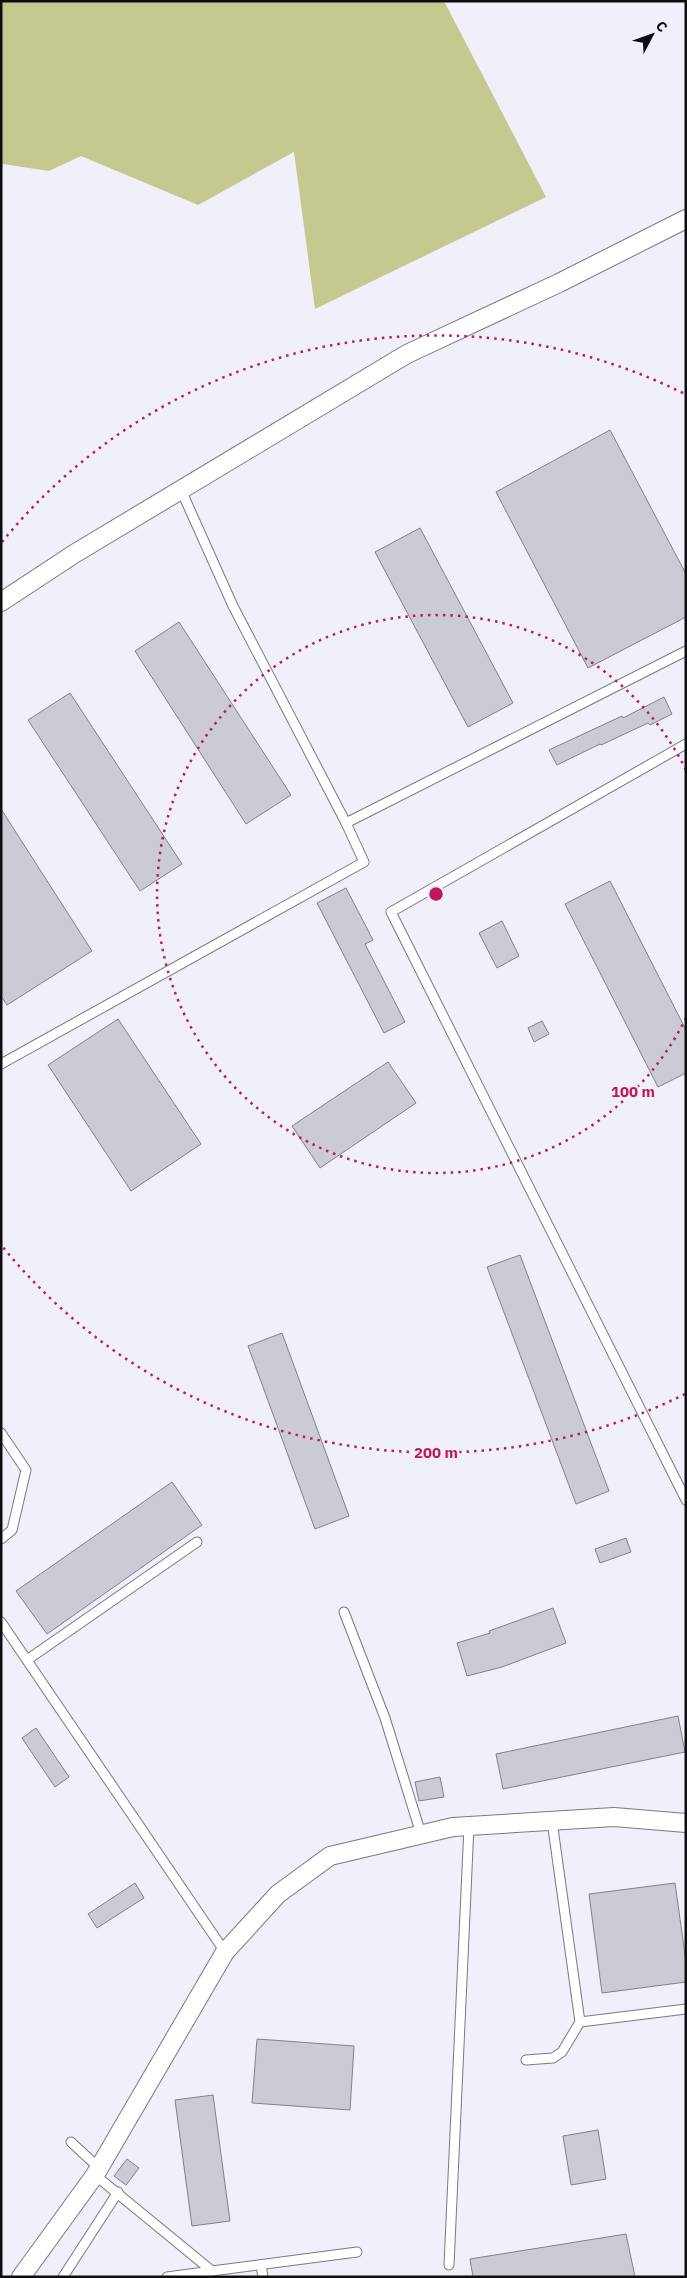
<svg xmlns="http://www.w3.org/2000/svg" width="687" height="2278" viewBox="0 0 687 2278" font-family="'IBM Plex Sans',sans-serif">
<style>
.green{fill:#c5c990}
.building{fill:#cacbd5;stroke:#81818b}
.lines{fill:none;stroke-linecap:round;stroke-linejoin:round}
.lane-casing{stroke:#797983;stroke-width:11}
.street-casing{stroke:#797983;stroke-width:20}
.lane{stroke:#fff;stroke-width:9}
.street{stroke:#fff;stroke-width:18}
.ring{fill:none;stroke:#c2185b;stroke-width:2.5;stroke-dasharray:2.5 5}
.centre{fill:#c2185b;stroke:#f0f0fb;stroke-width:2.5}
.ring-label{font-size:15px;text-anchor:middle;font-weight:bold;fill:#c2185b;stroke:#f0f0fb;stroke-width:5;stroke-linejoin:round;paint-order:stroke}
</style>
<rect width="100%" height="100%" fill="#f0f0fb"/>
<path class="green" d="M1 1H444L546 197 315 309 294 152 198 205 81 156 49 171 3 164 1 166Z"/>
<g class="building">
<path d="M610 430 686 574V617L588 668 496 492Z"/>
<path d="M420 528 513 703 468 727 375 552Z"/>
<path d="M179 622 291 795 246 824 135 651Z"/>
<path d="M70 693 182 864 140 891 28 720Z"/>
<path d="M664 697 672 714 650 725 648 723 601 745 600 744 557 765 549 750 622 716 623 718Z"/>
<path d="M1 809 92 951 7 1005 1 996Z"/>
<path d="M610 881 686 1030V1073L658 1087 565 904Z"/>
<path d="M346 888 373 940 365 944 405 1022 384 1033 317 903Z"/>
<path d="M502 921 519 956 497 968 479 933Z"/>
<path d="M118 1019 201 1144 131 1191 48 1065Z"/>
<path d="M542 1021 549 1034 534 1042 528 1028Z"/>
<path d="M388 1062 416 1103 320 1168 292 1126Z"/>
<path d="M520 1255 609 1491 576 1504 487 1267Z"/>
<path d="M282 1333 349 1516 315 1529 248 1346Z"/>
<path d="M172 1482 202 1525 47 1634 16 1591Z"/>
<path d="M626 1538 631 1552 600 1563 595 1549Z"/>
<path d="M553 1608 566 1643 502 1667 467 1676 457 1643 490 1633 489 1631Z"/>
<path d="M678 1716 685 1752 503 1789 496 1754Z"/>
<path d="M36 1728 69 1777 55 1787 22 1738Z"/>
<path d="M440 1777 444 1797 419 1801 415 1782Z"/>
<path d="M135 1883 144 1898 97 1928 88 1914Z"/>
<path d="M675 1883 686 1962V1982L602 1993 589 1894Z"/>
<path d="M257 2039 354 2046 350 2110 252 2103Z"/>
<path d="M213 2095 230 2221 192 2226 175 2100Z"/>
<path d="M598 2130 606 2179 571 2185 563 2136Z"/>
<path d="M127 2159 139 2168 126 2185 114 2176Z"/>
<path d="M626 2234 635 2277H473L470 2259Z"/>
</g>
<g class="lines">
<defs>
<g id="lane">
<path d="M181 490 233 606 346 823 686 651"/>
<path d="M686 744 391 912 686 1500"/>
<path d="M1 1064 364 862 346 823"/>
<path d="M1 1433 26 1470 12 1530 1 1539"/>
<path d="M344 1612 385 1718 421 1834"/>
<path d="M1 1622 225 1952"/>
<path d="M27 1660 197 1542"/>
<path d="M552 1821 580 2022 686 2009"/>
<path d="M526 2060 553 2058 562 2052 580 2022"/>
<path d="M71 2142 99 2168"/>
<path d="M95 2175 212 2271 357 2252"/>
<path d="M261 2265 263 2277"/>
<path d="M449 2265 469 1826"/>
<path d="M63 2277 118 2192"/>
<path d="M167 2277 212 2271"/>
</g>
<g id="street">
<path d="M1 602 74 554 407 354 559 283 686 219"/>
<path d="M21 2277 95 2175 225 1952 278 1894 330 1856 453 1827 614 1817 686 1823"/>
</g>
</defs>
<use href="#lane" class="lane-casing"/>
<use href="#street" class="street-casing"/>
<use href="#lane" class="lane"/>
<use href="#street" class="street"/>
</g>
<g class="ring">
<path d="M686 1018A279 279 0 1 1 686 770"/>
<path d="M685 1394A559 559 0 0 1 2 1246M2 542A559 559 0 0 1 685 394"/>
</g>
<circle cx="436" cy="894" r="8" class="centre"/>
<g class="ring-label">
<text x="633" y="1097">100 m</text>
<text x="436" y="1458">200 m</text>
</g>
<rect width="687" height="2278" fill="none" stroke="#0e0e11" stroke-width="5"/>
<g transform="translate(652 35) rotate(49)" stroke="#f0f0fb" stroke-width="4" paint-order="stroke">
<path d="M0-4L9 19L0 12L-9 19Z" fill="#0e0e11"/>
<text y="-8" font-size="14" font-weight="bold" text-anchor="middle" fill="#0e0e11">С</text>
</g>
</svg>
